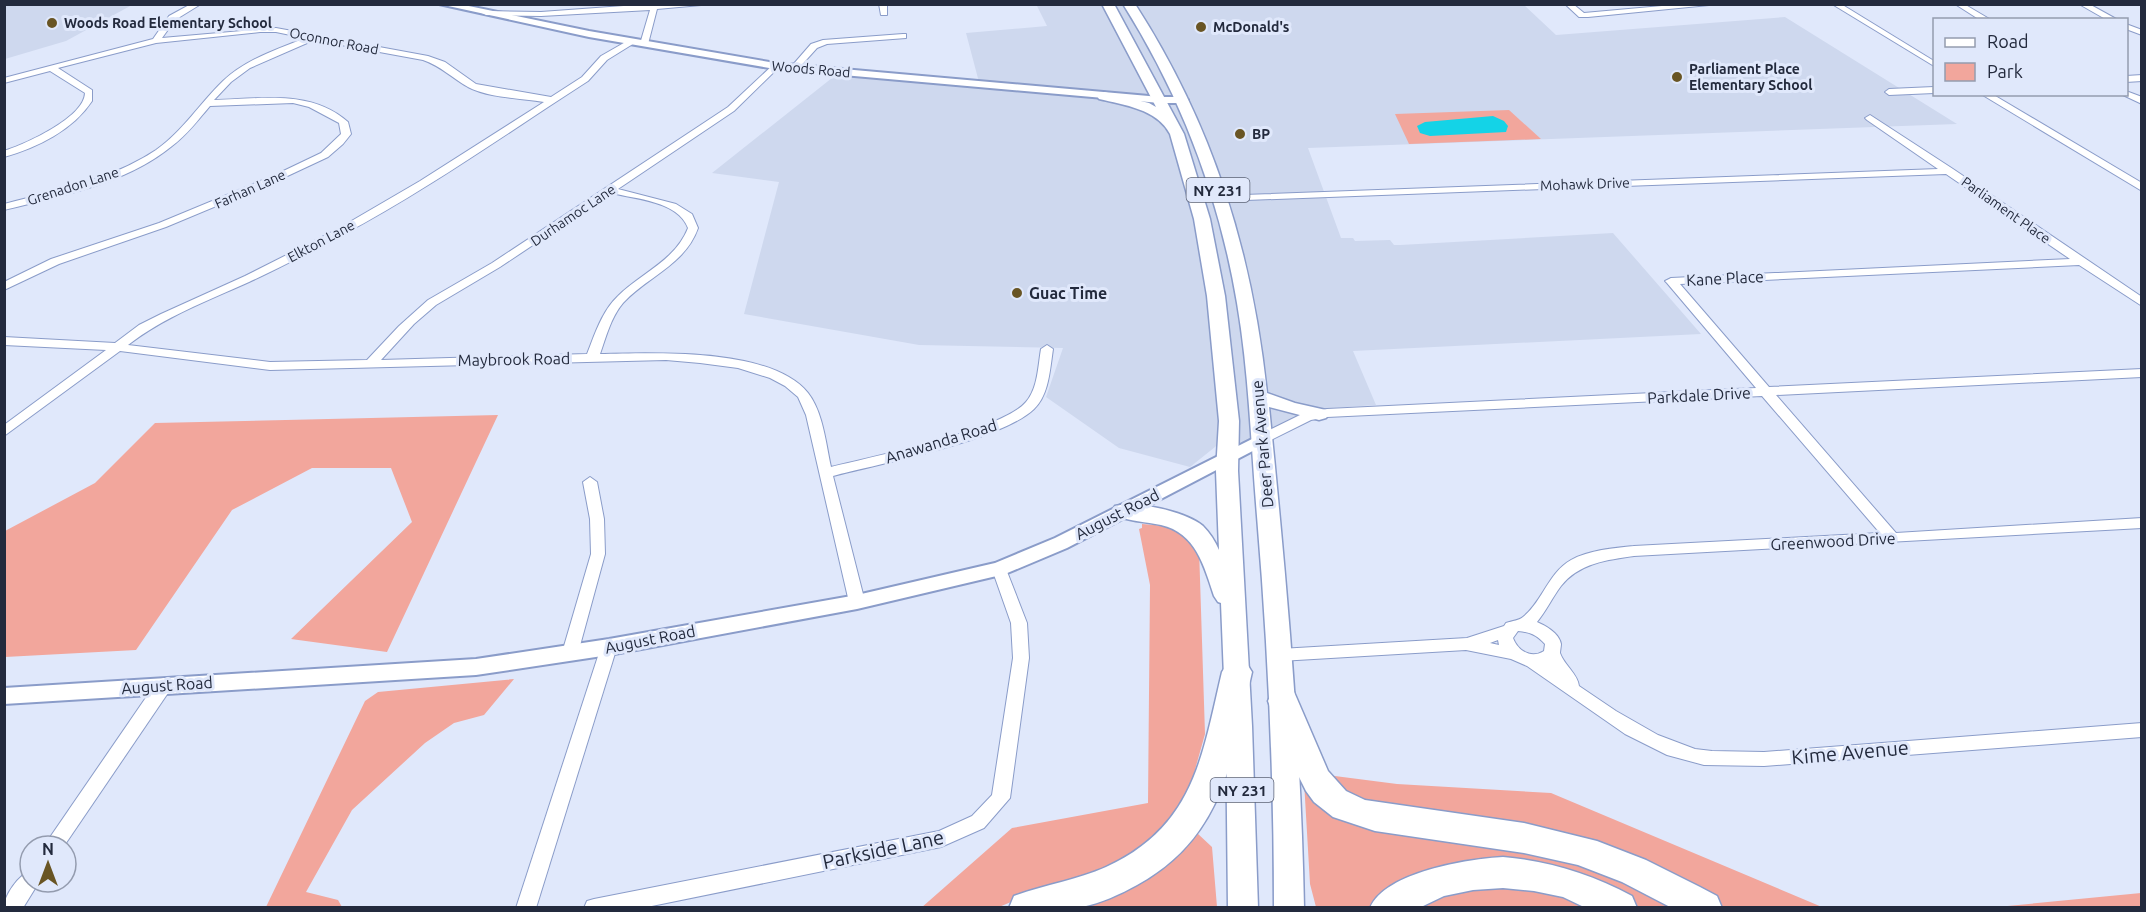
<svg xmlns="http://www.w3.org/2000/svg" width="2146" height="912" viewBox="0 0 2146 912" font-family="Ubuntu,sans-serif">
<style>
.built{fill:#ced8ee}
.green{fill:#f2a69c}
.water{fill:#14d3e7}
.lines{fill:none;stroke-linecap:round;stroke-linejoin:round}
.minor-casing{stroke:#8a9cc9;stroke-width:2}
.tertiary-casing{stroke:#8a9cc9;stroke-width:4}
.primary-casing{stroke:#8a9cc9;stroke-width:3}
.motorway-casing{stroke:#8a9cc9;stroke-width:3}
.minor{fill:#fff;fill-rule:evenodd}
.tertiary{fill:#fff;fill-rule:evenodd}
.primary{fill:#fff;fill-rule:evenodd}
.motorway{fill:#fff;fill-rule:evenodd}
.poi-dot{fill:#695524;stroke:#e0e8fb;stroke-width:2}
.labels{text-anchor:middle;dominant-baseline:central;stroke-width:6;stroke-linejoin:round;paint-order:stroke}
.far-poi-label{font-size:14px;font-weight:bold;fill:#232a3d;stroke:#e0e8fb;text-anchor:start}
.far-street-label{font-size:14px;fill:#232a3d;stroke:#e0e8fb}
.shield{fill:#e0e8fb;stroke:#5c6376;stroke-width:1.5}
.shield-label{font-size:15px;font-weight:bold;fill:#232a3d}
.street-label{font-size:16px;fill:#232a3d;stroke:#e0e8fb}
.poi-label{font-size:16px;font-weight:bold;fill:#232a3d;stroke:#e0e8fb;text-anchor:start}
.near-street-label{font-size:20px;fill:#232a3d;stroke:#e0e8fb}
</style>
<rect width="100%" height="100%" fill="#e0e8fb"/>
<g class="built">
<path d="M5 4H132V5L66 41 5 59Z"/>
<path d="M1058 4 1524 5 1556 35 1785 17 1957 124 1308 148 1341 238H1353L1355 241 1390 240 1394 245H1400L1613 233 1701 334 1353 351 1376 405 1331 408 1251 442 1220 443 1190 467 1119 448 1046 397 1063 348 919 345 744 314 779 182 712 173 837 74 980 86 966 33 1047 26 1037 6Z"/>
</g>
<g class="green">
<path d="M1509 110 1541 139 1409 144 1395 114Z"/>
<path d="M498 415 387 652 291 639 412 522 391 468H312L232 510 136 650 5 657V531L95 483 155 423Z"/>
<path d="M1142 524 1179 527 1199 548 1205 734 1191 784 1165 836 1093 881 1011 902 999 907 921 908 1012 828 1148 803 1150 585 1139 529 1142 528Z"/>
<path d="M514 679 484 715 454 723 425 743 352 810 306 892 338 900 342 907H266L365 701 378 692Z"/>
<path d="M1327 775 1397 784 1551 793 1822 907H1721L1638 862 1367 808Z"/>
<path d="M1304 781 1314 790 1614 873 1683 907H1633L1611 891 1407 884 1368 907H1316L1310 884Z"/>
<path d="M1197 833 1212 847 1217 907 1075 908 1164 866Z"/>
<path d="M1478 885H1530L1594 908H1414L1422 901Z"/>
<path d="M2141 893V907H1997Z"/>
</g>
<path class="water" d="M1493 116 1504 121 1508 126 1506 132 1430 136 1420 133 1417 126 1425 122Z"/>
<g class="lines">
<defs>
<g id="minor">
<path d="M191 4H201L175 20 162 38 276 28 428 56 445 62 476 84 551 97 582 77 601 56 629 40 636 42 607 60 588 81C507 133 427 190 342 235 311 251 280 268 249 282 207 301 164 317 128 345L270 362 367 360 399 326 428 300 492 263 728 107 775 63 778 64V68L734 111 618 189 676 204 692 214 698 228C685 265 648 276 623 303 611 317 606 337 600 354 653 353 771 347 808 393 823 412 826 444 831 467 871 457 1003 430 1026 402 1038 388 1038 366 1041 349L1047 345 1053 349C1050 369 1049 395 1034 409 1002 440 879 464 833 476L865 602 862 606 857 608 852 606 849 602 806 415 798 397 785 386 770 378 738 368 700 363 666 360 270 370 120 351 4 436V425L106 350 4 345V337L115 343 139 325 161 314 245 276 336 230 420 181 544 102C521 98 489 98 468 87 452 78 441 66 423 60L314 40 250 68 231 82 214 100C260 99 311 89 348 122L351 134 343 144 328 157 281 179 166 227 59 264 4 290V282L51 259 159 223 275 175 321 153 341 134 339 123 309 107 293 103 210 106C198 120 187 135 172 146 126 184 61 196 4 210V204C56 190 111 180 156 150 183 131 200 103 223 81 246 59 276 50 305 38L276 32H260L156 43 58 68 92 90V101C73 130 37 148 4 157V151C25 144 84 118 85 93L50 71 4 83V78L153 39 169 16ZM611 193C636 199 678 201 688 228 675 261 641 273 618 296 602 311 595 334 587 354L381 360 414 324 436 305 500 267Z"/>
<path d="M651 4H712L657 9 648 44 644 46 640 44 650 10 541 16 486 15 482 13 486 11 541 12Z"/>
<path d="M879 4H887V15H881Z"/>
<path d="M1565 4H1573L1584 13 1684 4H1719L1588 17H1579Z"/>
<path d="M1832 4H1841L1934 61V66Z"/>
<path d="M1955 4H1964L1991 20H1980Z"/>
<path d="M2079 4H2089L2118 20H2107Z"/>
<path d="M2126 24 2142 30V35L2126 29Z"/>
<path d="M903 34H906V38L827 44 817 48 798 69 791 67 811 44 823 40Z"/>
<path d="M2142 75V81L2126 82V76Z"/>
<path d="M1934 87V93L1889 95 1885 92 1889 89Z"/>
<path d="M2126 91 2142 97V104L2123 95 2126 94Z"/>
<path d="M1981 94H1992L2142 183V191Z"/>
<path d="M1870 115 1953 169 2142 297V306L2079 265 1680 284 1769 387 2142 369V377L1776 395 1896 533 2142 518V528L1634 556C1607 560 1579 563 1561 586 1552 598 1546 611 1537 622 1546 626 1559 633 1561 644 1561 646 1560 651 1560 653 1564 665 1578 674 1579 686L1616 711 1658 735 1695 749 1712 751 1764 752 2142 723V737L1764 766 1704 765 1667 755 1625 734 1527 666 1511 659 1466 650 1280 661 1274 659 1272 655 1274 651 1280 649 1467 638 1504 626 1506 623C1512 621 1520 620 1523 617 1543 601 1548 573 1571 560 1589 550 1614 548 1634 546L1880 533 1762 396 1327 417 1311 420 1267 442H1257L1255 439 1257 436 1302 414 1327 409 1756 388 1667 283 1665 281 1671 278 2070 259 1946 174 1220 201 1215 198 1216 196 1938 169 1867 120 1865 118ZM1518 631C1530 632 1537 635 1545 644L1544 651C1531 659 1518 651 1513 638ZM1498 640 1499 645 1490 643Z"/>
<path d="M590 477 597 482 604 519 605 554 578 653 576 657 570 659 564 657 562 653 591 554 590 519 583 482Z"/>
<path d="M999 564 1004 565 1006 569 1027 623 1029 658 1010 798 984 828 941 847 642 908H584L587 901 594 899 939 831 972 816 992 795 1013 658 1011 623 992 569 994 565Z"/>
<path d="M609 641 615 643 617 647 536 908H516L601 647 603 643Z"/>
<path d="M164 678 170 680 172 685 170 690 64 846H44L158 680Z"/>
<path d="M30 871V882H39L23 908H4C4 895 19 875 30 871Z"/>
</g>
<g id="tertiary">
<path d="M439 4H459L589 31 775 63 1160 97H1183L1188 100 1183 103H1160L775 69 589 37Z"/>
<path d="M1262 434 1268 435 1270 439 1268 443 1067 548 1005 574 857 609 609 655 476 675 4 704V688L476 659 609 639 857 595 995 563 1055 538Z"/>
</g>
<g id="primary">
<path d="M1102 4H1114L1184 134 1210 219 1225 296 1239 421 1238 471 1252 726 1258 908H1228L1226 726 1221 603 1218 602 1214 596C1204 566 1196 533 1161 525 1146 522 1130 521 1115 516L1112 511 1115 506C1135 500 1187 512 1203 526 1210 533 1215 541 1219 550L1216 471 1219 421 1207 296 1194 219 1170 134C1157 109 1124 105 1099 99L1097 96 1104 92 1149 103 1156 107Z"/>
<path d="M1123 4H1135C1213 125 1252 251 1267 393L1295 403 1326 410 1329 414 1326 418 1319 420 1269 407C1286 574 1301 740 1304 908H1274C1274 777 1268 647 1257 516 1251 445 1249 373 1237 303 1219 196 1181 96 1123 4Z"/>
</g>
<g id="motorway">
<path d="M1237 660 1247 664 1252 672C1232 760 1223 838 1137 885 1121 894 1101 903 1082 907 1061 911 1031 908 1009 908L1014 896C1044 885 1077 880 1106 867 1194 827 1202 757 1222 672L1227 664Z"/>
<path d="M1283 689 1294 692 1328 771 1346 791 1365 800 1524 823 1597 841 1646 860 1700 887 1717 896 1722 908H1672L1622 882 1578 865 1524 853 1375 831 1333 817 1314 802 1306 791 1288 755 1268 701 1272 692Z"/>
<path d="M1503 857C1550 861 1591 874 1632 896L1637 908H1586L1563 897 1534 891 1503 888 1473 890 1444 896 1419 908H1370C1385 872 1468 859 1503 857Z"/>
</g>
</defs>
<use href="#minor" class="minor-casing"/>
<use href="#tertiary" class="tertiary-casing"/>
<use href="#primary" class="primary-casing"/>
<use href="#motorway" class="motorway-casing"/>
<use href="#minor" class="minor"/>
<use href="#tertiary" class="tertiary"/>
<use href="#primary" class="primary"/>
<use href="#motorway" class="motorway"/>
</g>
<g class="poi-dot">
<circle cx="52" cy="23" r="6"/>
<circle cx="1201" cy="27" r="6"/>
<circle cx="1677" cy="77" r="6"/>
<circle cx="1240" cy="134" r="6"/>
<circle cx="1017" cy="293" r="6"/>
</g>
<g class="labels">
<g class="far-poi-label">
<text x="64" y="23">Woods Road Elementary School</text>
<text x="1213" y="27">McDonald's</text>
<text x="1689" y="69">Parliament Place<tspan x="1689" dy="16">Elementary School</tspan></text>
<text x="1252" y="134">BP</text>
</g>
<g class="far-street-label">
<text transform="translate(334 41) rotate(11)">Oconnor Road</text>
<text transform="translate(811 69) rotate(5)">Woods Road</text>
<text transform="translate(1585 184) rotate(-2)">Mohawk Drive</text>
<text transform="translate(73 186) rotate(-18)">Grenadon Lane</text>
<text transform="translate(250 189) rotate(-24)">Farhan Lane</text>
<text transform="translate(2006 210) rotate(35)">Parliament Place</text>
<text transform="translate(573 215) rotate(-34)">Durhamoc Lane</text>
<text transform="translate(321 241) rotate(-28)">Elkton Lane</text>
</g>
<g class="shield">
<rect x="1186.5" y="178" width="63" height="24" rx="4.5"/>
<rect x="1210.5" y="778" width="63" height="24" rx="4.5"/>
</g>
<g class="shield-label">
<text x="1218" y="190">NY 231</text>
<text x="1242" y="790">NY 231</text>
</g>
<g class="street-label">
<text transform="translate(1725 278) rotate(-3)">Kane Place</text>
<text transform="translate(514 359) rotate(-1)">Maybrook Road</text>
<text transform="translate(1699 395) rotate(-3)">Parkdale Drive</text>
<text transform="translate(941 441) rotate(-17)">Anawanda Road</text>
<text transform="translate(1262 444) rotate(-95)">Deer Park Avenue</text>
<text transform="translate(1117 514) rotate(-27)">August Road</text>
<text transform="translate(1833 541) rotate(-3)">Greenwood Drive</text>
<text transform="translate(650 639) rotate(-11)">August Road</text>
<text transform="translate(167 685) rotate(-4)">August Road</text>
</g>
<g class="poi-label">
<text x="1029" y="293">Guac Time</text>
</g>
<g class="near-street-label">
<text transform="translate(1850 752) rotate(-5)">Kime Avenue</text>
<text transform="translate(883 849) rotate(-12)">Parkside Lane</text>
</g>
</g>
<rect width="2146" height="912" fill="none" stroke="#232a3d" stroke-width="12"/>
<rect x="1933" y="18" width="195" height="78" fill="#e0e8fb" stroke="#949caf" stroke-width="1.5"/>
<rect x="1945" y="38" width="30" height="9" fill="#ffffff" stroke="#949caf" stroke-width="1.5"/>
<text x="1987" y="48" font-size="18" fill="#232a3d">Road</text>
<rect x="1945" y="63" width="30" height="18" fill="#f2a69c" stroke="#949caf" stroke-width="1.5"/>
<text x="1987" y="78" font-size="18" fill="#232a3d">Park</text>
<g transform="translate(48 864)"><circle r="28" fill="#e0e8fb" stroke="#949caf" stroke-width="1.5"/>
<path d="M0-4.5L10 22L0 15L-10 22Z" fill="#695524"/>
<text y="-9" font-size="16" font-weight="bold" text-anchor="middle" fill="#232a3d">N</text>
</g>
</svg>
